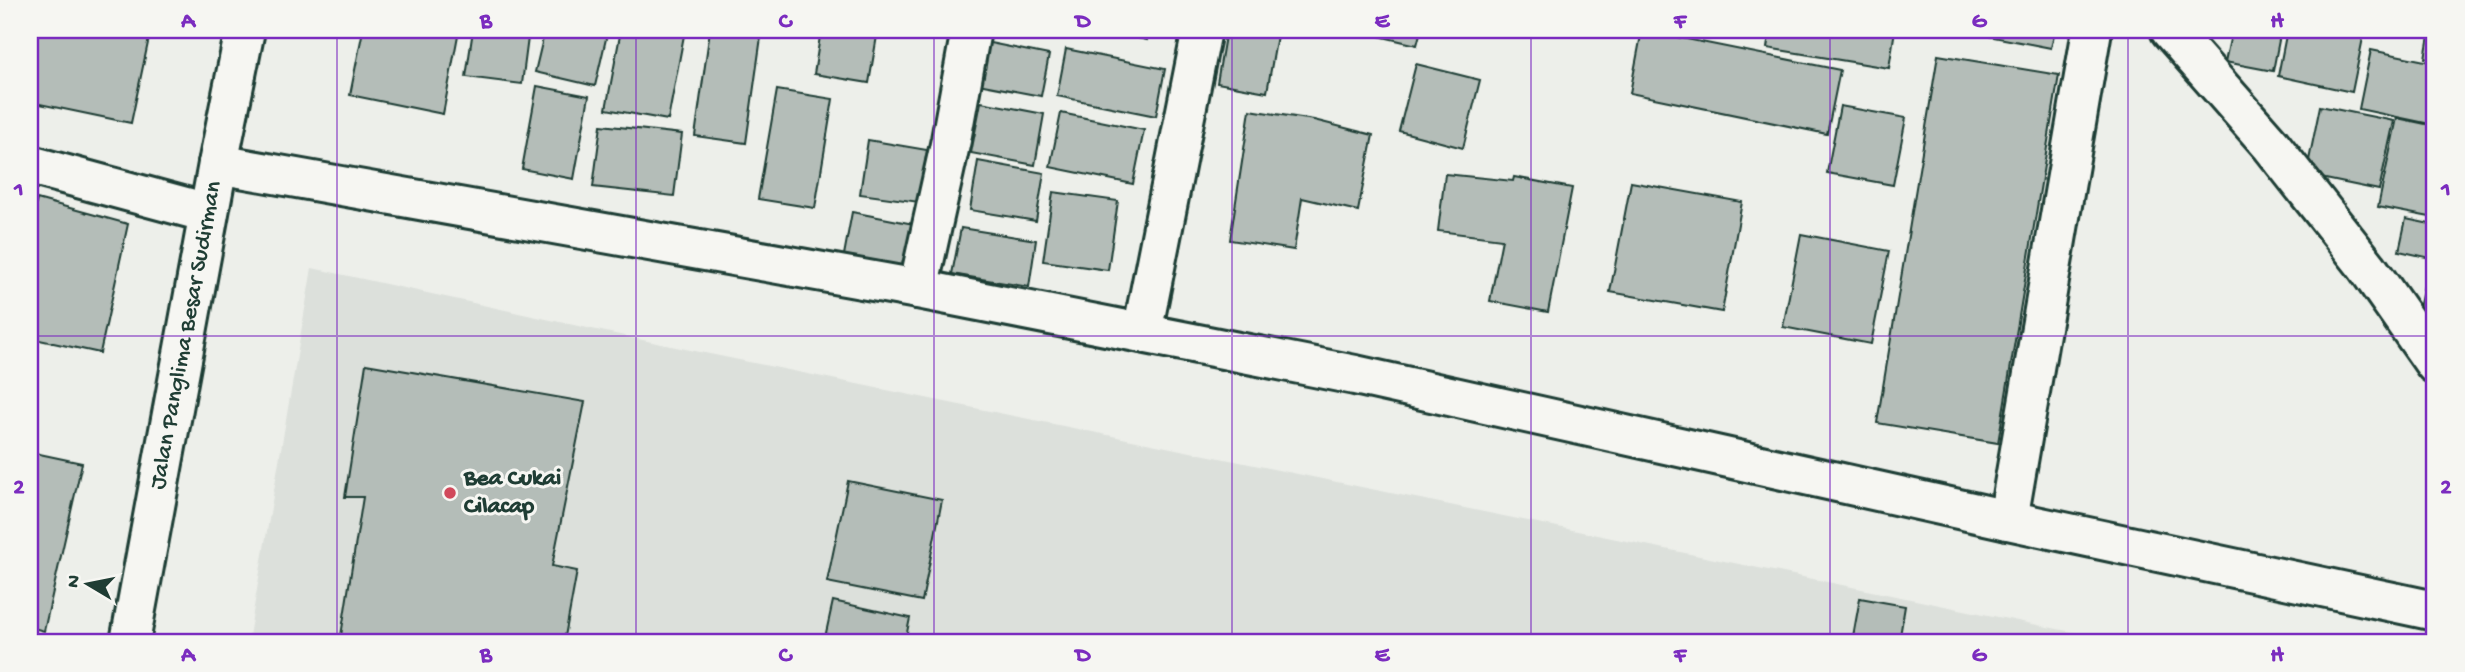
<svg xmlns="http://www.w3.org/2000/svg" width="2465" height="672" viewBox="0 0 2465 672" font-family="'Gochi Hand',sans-serif">
<style>
.built{fill:#dce0db}
.building{fill:#b4bdb8;stroke:#1f3d34;stroke-width:2}
.lines{fill:none;stroke-linecap:round;stroke-linejoin:round}
.street-casing{stroke:#1f3d34;stroke-width:44}
.secondary-casing{stroke:#1f3d34;stroke-width:44}
.highway-casing{stroke:#1f3d34;stroke-width:44}
.street{stroke:#f6f6f2;stroke-width:38}
.secondary{stroke:#f6f6f2;stroke-width:38}
.highway{stroke:#f6f6f2;stroke-width:38}
.grid{fill:none;stroke:#7b2cbf;stroke-width:2;stroke-opacity:0.55}
.poi-dot{fill:#d1495b;stroke:#f6f6f2;stroke-width:2.5}
.labels{text-anchor:middle;dominant-baseline:central;stroke-width:6;stroke-linejoin:round;paint-order:stroke}
.street-label{font-size:24px;fill:#1f3d34;stroke:#f6f6f2}
.poi-label{font-size:24px;font-weight:bold;fill:#1f3d34;stroke:#f6f6f2;text-anchor:start}
.neatline{fill:none;stroke:#7b2cbf;stroke-width:2.5}
.grid-label{font-size:23px;text-anchor:middle;font-weight:bold;fill:#7b2cbf}
</style>
<rect width="100%" height="100%" fill="#edefea"/>
<filter id="ink" filterUnits="userSpaceOnUse"><feTurbulence type="fractalNoise" baseFrequency=".0143" numOctaves="2"/><feDisplacementMap in="SourceGraphic" scale="14" xChannelSelector="R" yChannelSelector="G"/><feConvolveMatrix kernelMatrix="1 2 1 2 8 2 1 2 1" color-interpolation-filters="sRGB"/></filter>
<g filter="url(#ink)">
<path class="built" d="M312 268 661 344 2121 642H248Z"/>
<g class="building">
<path d="M30 30H109L149 38 131 123 30 102Z"/>
<path d="M363 30H459L443 114 350 95Z"/>
<path d="M473 30H529L522 84 466 77Z"/>
<path d="M545 30H608L595 86 535 72Z"/>
<path d="M621 30H685L668 120 606 109Z"/>
<path d="M710 30 761 37 746 143 695 136Z"/>
<path d="M821 30H878L869 83 814 74Z"/>
<path d="M1101 30H1149L1147 40Z"/>
<path d="M1226 30H1278L1267 92 1217 83Z"/>
<path d="M1353 30H1421L1417 45Z"/>
<path d="M1642 30 1840 70 1827 134 1630 93Z"/>
<path d="M1685 30H1760V37Z"/>
<path d="M1770 30H1895L1889 68 1767 48Z"/>
<path d="M1957 30H2055L2051 48Z"/>
<path d="M2232 30H2281L2273 71 2225 62Z"/>
<path d="M2287 30H2348L2364 33 2352 92 2278 76Z"/>
<path d="M2430 30H2435V60L2425 58Z"/>
<path d="M985 42 1049 55 1041 96 978 84Z"/>
<path d="M1066 49 1165 69 1156 116 1057 96Z"/>
<path d="M2371 50 2435 63V125L2359 109Z"/>
<path d="M1938 55 2059 75 1998 443 1877 423Z"/>
<path d="M1416 64 1480 80 1463 148 1399 131Z"/>
<path d="M537 86 589 96 574 179 522 169Z"/>
<path d="M777 90 833 99 815 208 758 199Z"/>
<path d="M981 102 1044 114 1035 165 971 153Z"/>
<path d="M1840 106 1906 118 1893 185 1827 173Z"/>
<path d="M2320 106 2394 121 2379 190 2306 175Z"/>
<path d="M1250 110 1314 120 1373 135 1358 211 1302 198 1294 250 1230 240Z"/>
<path d="M1061 113 1144 130 1133 184 1050 167Z"/>
<path d="M2397 118 2435 126V218L2378 207Z"/>
<path d="M601 125 682 134 674 196 593 187Z"/>
<path d="M868 140 927 150 919 202 860 194Z"/>
<path d="M978 161 1044 173 1036 221 970 210Z"/>
<path d="M1445 174 1513 181 1514 177 1572 188 1548 312 1490 301 1502 239 1438 231Z"/>
<path d="M1631 182 1742 202 1722 312 1610 292Z"/>
<path d="M1053 192 1118 201 1108 270 1043 261Z"/>
<path d="M37 199 128 224 100 353 30 338V232Z"/>
<path d="M852 212 924 226 916 268 844 255Z"/>
<path d="M2406 219 2435 225V259L2399 251Z"/>
<path d="M961 228 1036 240 1029 287 952 274Z"/>
<path d="M1801 234 1889 251 1871 344 1783 327Z"/>
<path d="M2424 286 2435 288V336L2414 331Z"/>
<path d="M366 364 585 402 552 566 577 571 564 642H340L363 497H345Z"/>
<path d="M30 452 82 463 44 631 30 627Z"/>
<path d="M848 481 942 500 922 601 827 582Z"/>
<path d="M1860 598 1905 606 1899 642H1852Z"/>
<path d="M833 601 910 618 905 642H824Z"/>
</g>
<g class="lines">
<defs>
<g id="street">
<path d="M2170 30 2271 145 2367 267 2435 364"/>
<path d="M30 165 208 213"/>
<path d="M918 289 951 140 971 30"/>
<path d="M1142 333 1202 30"/>
<path d="M2008 520 2092 30"/>
<path id="s1" d="M130 642 218 164"/>
</g>
<path id="secondary" d="M218 164 918 289 1355 375 2008 520 2435 611"/>
<path id="highway" d="M218 164 245 30"/>
</defs>
<use href="#street" class="street-casing"/>
<use href="#secondary" class="secondary-casing"/>
<use href="#highway" class="highway-casing"/>
<use href="#street" class="street"/>
<use href="#secondary" class="secondary"/>
<use href="#highway" class="highway"/>
</g>
</g>
<path class="grid" d="M337 30V642M636 30V642M934 30V642M1232 30V642M1531 30V642M1830 30V642M2128 30V642M30 336H2435"/>
<circle class="poi-dot" cx="450" cy="493" r="7"/>
<g class="labels">
<g class="street-label">
<text stroke="none"><textPath href="#s1" startOffset="312">Jalan Panglima Besar Sudirman</textPath></text>
</g>
<g class="poi-label">
<text x="464" y="479">Bea Cukai<tspan x="464" dy="28">Cilacap</tspan></text>
</g>
</g>
<rect width="2465" height="672" fill="none" stroke="#f6f6f2" stroke-width="77"/>
<g transform="translate(88 584) rotate(280)" stroke="#f6f6f2" stroke-width="5" paint-order="stroke">
<path d="M0-5L12 26L0 18L-12 26Z" fill="#1f3d34"/>
<text y="-10" font-size="19" font-weight="bold" text-anchor="middle" fill="#1f3d34">N</text>
</g>
<rect x="38" y="38" width="2388" height="596" class="neatline"/>
<g class="grid-label">
<text x="188" y="27">A</text>
<text x="486" y="27">B</text>
<text x="785" y="27">C</text>
<text x="1083" y="27">D</text>
<text x="1382" y="27">E</text>
<text x="1680" y="27">F</text>
<text x="1979" y="27">G</text>
<text x="2277" y="27">H</text>
<text x="19" y="195">1</text>
<text x="2446" y="195">1</text>
<text x="19" y="493">2</text>
<text x="2446" y="493">2</text>
<text x="188" y="661">A</text>
<text x="486" y="661">B</text>
<text x="785" y="661">C</text>
<text x="1083" y="661">D</text>
<text x="1382" y="661">E</text>
<text x="1680" y="661">F</text>
<text x="1979" y="661">G</text>
<text x="2277" y="661">H</text>
</g>
</svg>
